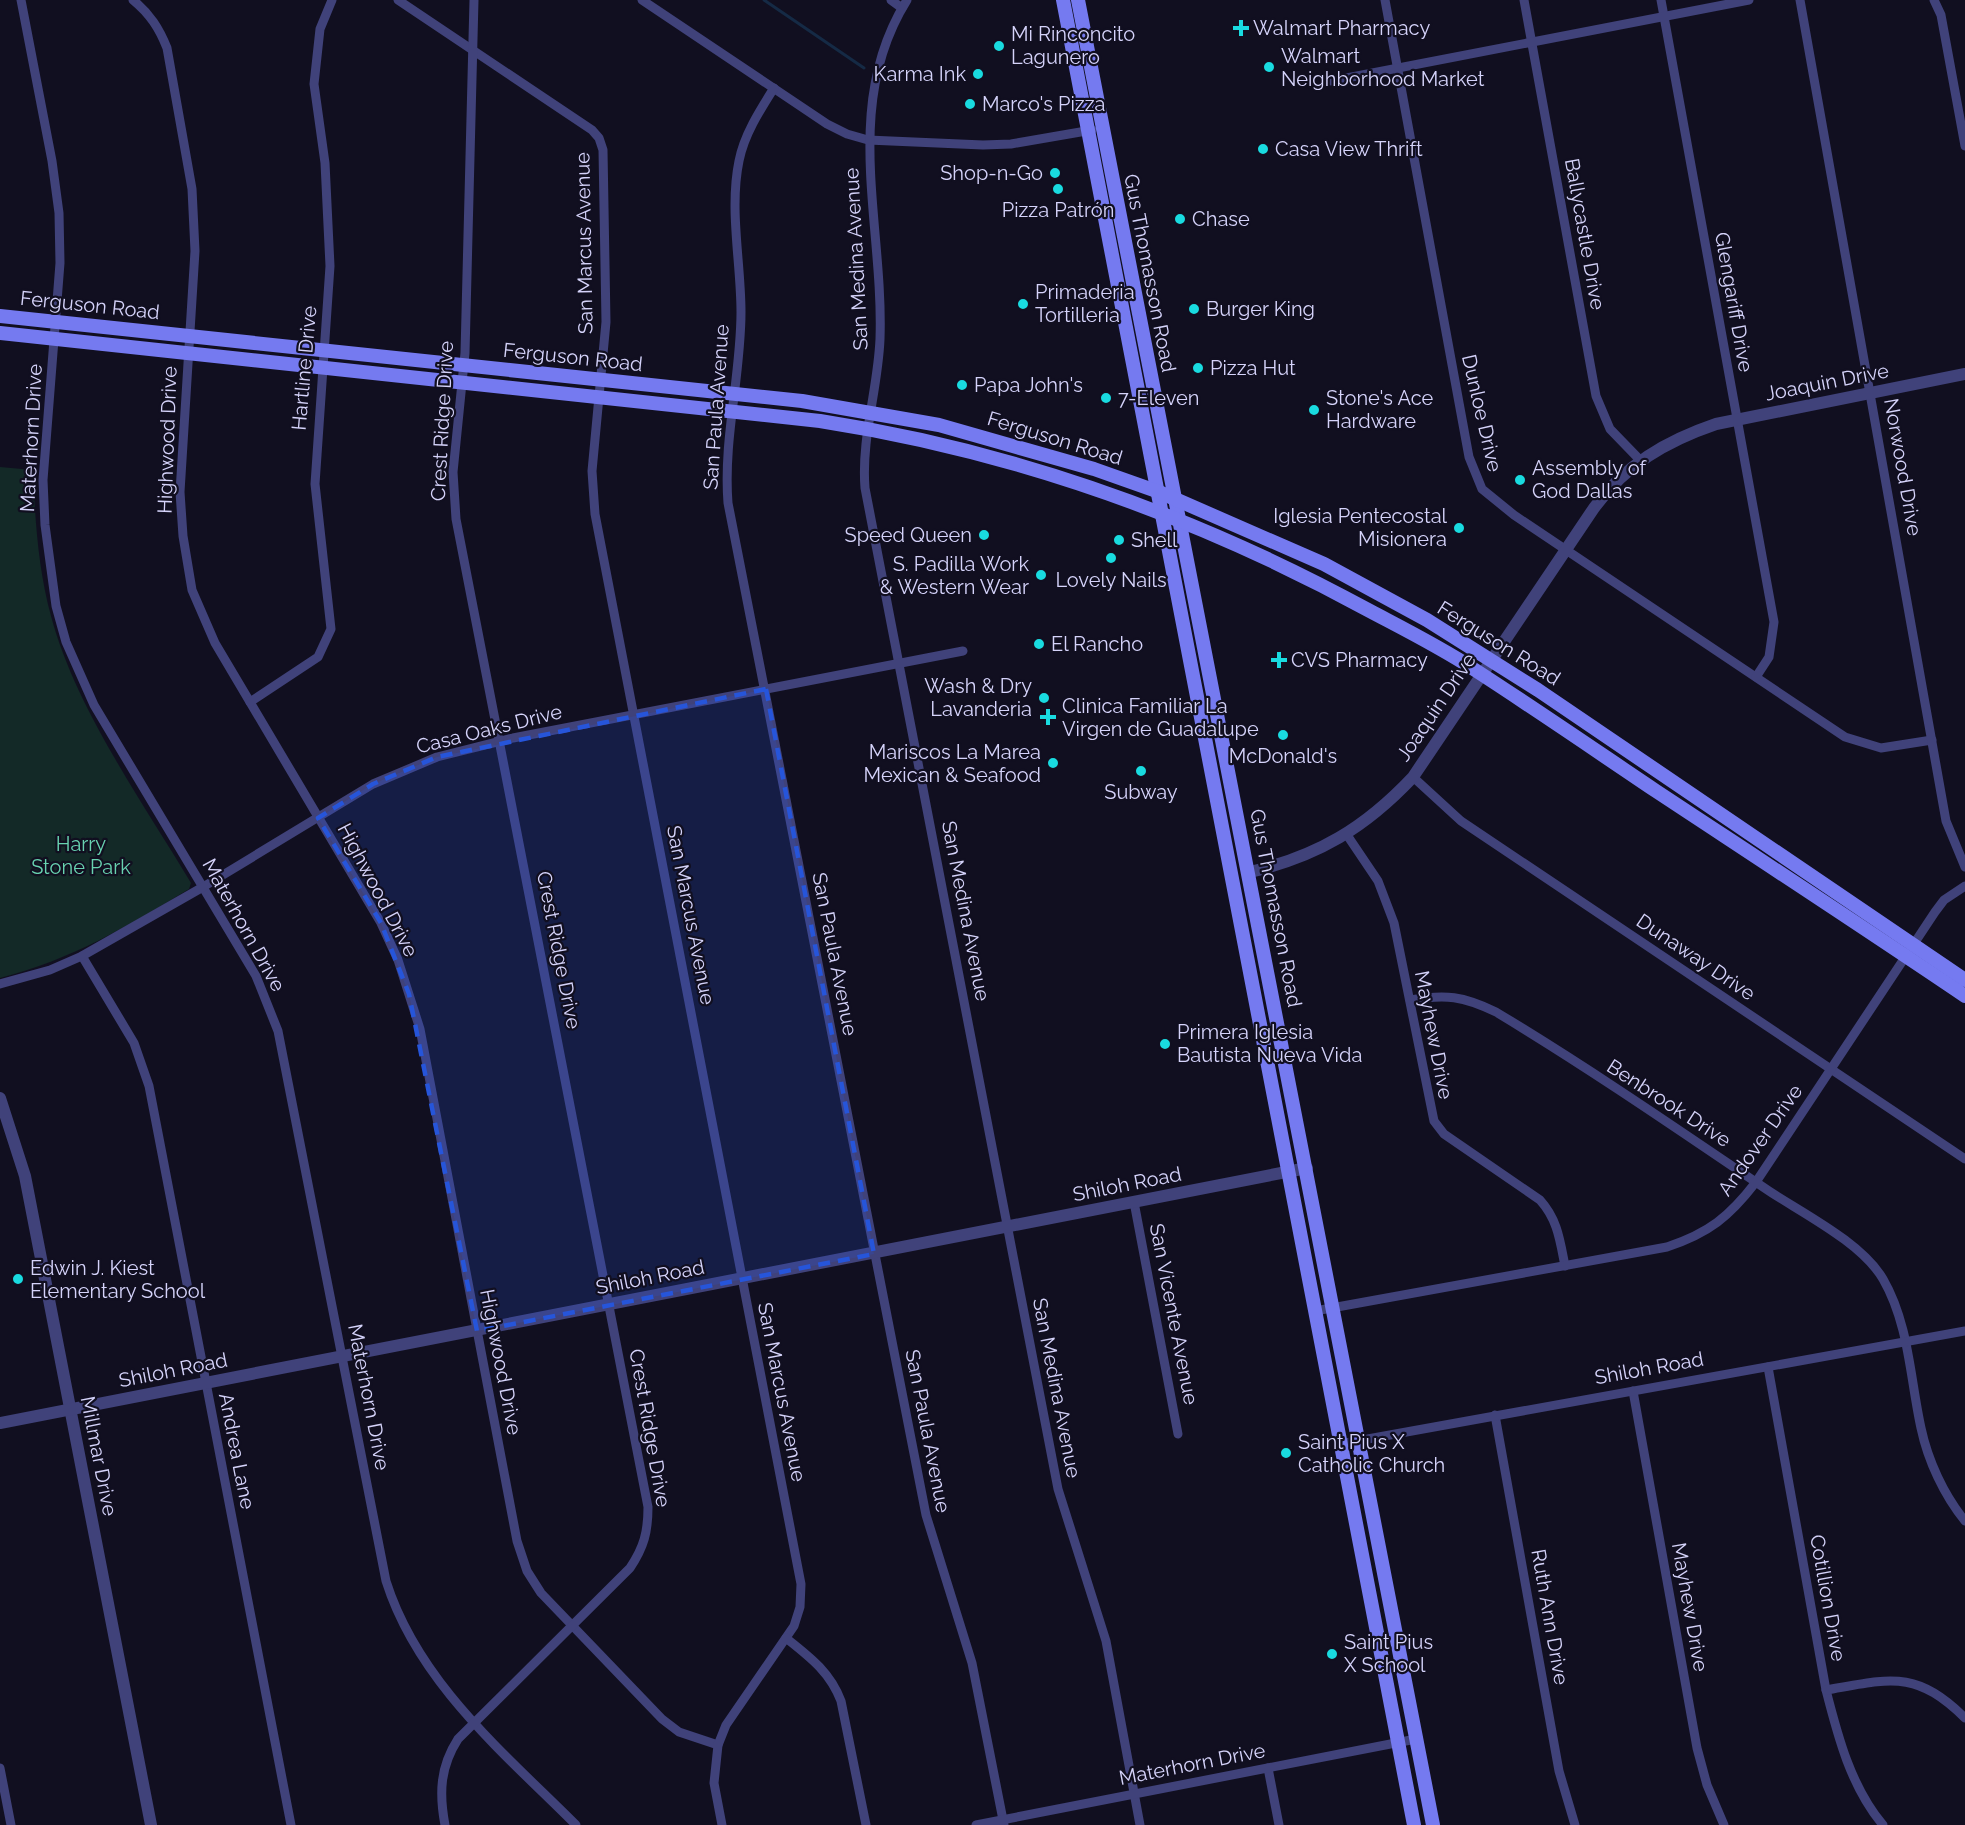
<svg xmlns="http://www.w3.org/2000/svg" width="1965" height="1825" viewBox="0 0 1965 1825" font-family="Raleway,sans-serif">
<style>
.green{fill:#132927}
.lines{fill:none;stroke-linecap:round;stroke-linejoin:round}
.stream{stroke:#152a45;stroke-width:3}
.minor{stroke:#40427a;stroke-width:9}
.tertiary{stroke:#40427a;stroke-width:12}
.secondary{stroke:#757af0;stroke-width:14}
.marked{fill:#2655da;fill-opacity:0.2;stroke:#2655da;stroke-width:4.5;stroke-dasharray:12 8;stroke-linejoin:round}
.poi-dot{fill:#19dbe0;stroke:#110f20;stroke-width:2}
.labels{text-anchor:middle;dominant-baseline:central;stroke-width:4.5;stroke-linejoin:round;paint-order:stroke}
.poi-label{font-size:20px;fill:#d5d3fa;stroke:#110f20;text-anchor:start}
.street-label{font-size:20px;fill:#d5d3fa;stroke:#110f20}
.park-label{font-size:20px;fill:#68d2b0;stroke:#110f20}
</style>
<rect width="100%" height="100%" fill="#110f20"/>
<path class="green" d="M0 467 33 470C35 519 38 568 51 616 75 707 142 801 191 883L189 889C126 927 73 959 0 978Z"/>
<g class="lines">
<path class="stream" d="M764 0 864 68"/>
<g class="minor">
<path d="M21 0 52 161 59 213 60 263 43 480 45 525 56 606 66 642 94 705 256 976 278 1031 386 1581C418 1682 503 1752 576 1825"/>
<path d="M133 0C150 14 159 28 167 48L192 189 195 251 180 492 183 536 192 590 215 643 381 923 398 960 420 1029 517 1541 527 1571 541 1593 662 1719 679 1732 718 1745"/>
<path d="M398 0 592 130 599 138 603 150 606 322 592 471 595 514 801 1584 800 1607 794 1626 726 1725 718 1745 714 1783 722 1825"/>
<path d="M642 0 827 124 847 134 868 140 983 145 1011 144 1092 130"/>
<path d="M891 0 902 8"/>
<path d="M907 0C841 105 884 224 880 339 878 389 861 438 865 488L1058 1489 1106 1641 1140 1825"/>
<path d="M1385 0 1469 457 1482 489 1514 515 1845 737 1881 748 1932 740"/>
<path d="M1524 0 1596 396 1610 429 1640 460"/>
<path d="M1661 0 1774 622 1769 657 1756 677"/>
<path d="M1800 0 1946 821 1965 867"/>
<path d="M1934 0 1941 15 1965 146"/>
<path d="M1331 81 1749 0"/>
<path d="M774 88C760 110 744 135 739 161 729 209 741 263 741 312 741 376 723 439 728 503L926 1515 972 1663 1004 1825"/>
<path d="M250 702 318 657 331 629 315 484 330 266 325 163 314 84 320 29 332 0"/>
<path d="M1413 777 1461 821 1965 1159"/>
<path d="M1347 835 1378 881 1394 923 1434 1121 1444 1134 1540 1200C1558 1220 1560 1241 1565 1266"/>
<path d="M82 956 134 1043 149 1086 291 1825"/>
<path d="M0 984 50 970 82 956 203 887 373 784 437 757 513 738 963 651"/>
<path d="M1410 1000C1446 994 1463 996 1496 1012 1589 1068 1679 1130 1769 1191 1804 1214 1862 1243 1883 1279 1909 1324 1910 1378 1921 1428 1928 1461 1944 1495 1965 1521"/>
<path d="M1134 1202 1178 1434"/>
<path d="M1315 1311 1667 1247C1709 1233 1729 1217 1756 1182L1935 912 1944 900 1965 886"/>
<path d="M1768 1367 1826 1690C1838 1737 1851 1787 1883 1825"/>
<path d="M1633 1391 1697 1748 1707 1785 1724 1825"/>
<path d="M1495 1415 1559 1771 1575 1825"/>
<path d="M1340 1444 1965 1331"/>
<path d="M786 1638C810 1657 830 1672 841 1701L866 1825"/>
<path d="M1826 1690C1890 1679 1915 1669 1965 1718"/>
<path d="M0 1768 11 1825"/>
<path d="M1268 1768 1279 1825"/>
<path d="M445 1825C439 1793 440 1767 458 1739L630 1568C644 1547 648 1532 648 1507L456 519 453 472 465 353 474 0"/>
<path d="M976 1825 1416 1739"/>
</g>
<g class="tertiary">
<path d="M1250 872C1318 856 1365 828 1413 777L1594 508C1625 465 1666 441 1716 424L1965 374"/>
<path d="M0 1098 25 1176 151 1825"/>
<path d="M0 1423 1307 1168"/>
</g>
<g class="secondary">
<path d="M1063 0 1414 1825"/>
<path d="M1078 0 1433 1825"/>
<path d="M0 316 802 401 939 425 1094 469 1159 492 1324 564 1427 620 1538 690 1965 980"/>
<path d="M0 333 820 421C1014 451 1198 517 1370 611 1404 629 1440 647 1472 668 1534 708 1595 750 1656 791 1759 859 1863 927 1965 996"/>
</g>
</g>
<path class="marked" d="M766 689 874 1254 477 1331 409 994 381 923 318 818 373 784 437 757Z"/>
<g class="poi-dot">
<path d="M1238 19h6v6h6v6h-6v6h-6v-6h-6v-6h6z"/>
<circle cx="999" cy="46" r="6"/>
<circle cx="1269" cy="67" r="6"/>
<circle cx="978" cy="74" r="6"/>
<circle cx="970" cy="104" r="6"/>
<circle cx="1263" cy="149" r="6"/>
<circle cx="1055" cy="173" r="6"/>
<circle cx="1058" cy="189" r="6"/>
<circle cx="1180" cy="219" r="6"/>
<circle cx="1023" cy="304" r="6"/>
<circle cx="1194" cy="309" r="6"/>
<circle cx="1198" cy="368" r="6"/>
<circle cx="962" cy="385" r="6"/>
<circle cx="1106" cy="398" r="6"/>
<circle cx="1314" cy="410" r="6"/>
<circle cx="1520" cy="480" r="6"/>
<circle cx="1459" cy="528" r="6"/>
<circle cx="984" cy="535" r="6"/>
<circle cx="1119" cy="540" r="6"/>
<circle cx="1111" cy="558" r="6"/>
<circle cx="1041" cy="575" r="6"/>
<circle cx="1039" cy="644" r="6"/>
<path d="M1276 651h6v6h6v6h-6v6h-6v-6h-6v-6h6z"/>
<circle cx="1044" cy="698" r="6"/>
<path d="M1045 708h6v6h6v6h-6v6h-6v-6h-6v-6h6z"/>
<circle cx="1283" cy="735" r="6"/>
<circle cx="1053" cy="763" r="6"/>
<circle cx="1141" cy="771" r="6"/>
<circle cx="1165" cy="1044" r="6"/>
<circle cx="18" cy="1279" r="6"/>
<circle cx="1286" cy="1453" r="6"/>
<circle cx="1332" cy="1654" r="6"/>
</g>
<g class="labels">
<g class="poi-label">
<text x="1253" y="28">Walmart Pharmacy</text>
<text x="1011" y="34">Mi Rinconcito<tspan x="1011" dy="23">Lagunero</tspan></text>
<text x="1281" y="56">Walmart<tspan x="1281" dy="23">Neighborhood Market</tspan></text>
<text x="966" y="74" text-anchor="end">Karma Ink</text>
<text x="982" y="104">Marco's Pizza</text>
<text x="1275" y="149">Casa View Thrift</text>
<text x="1043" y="173" text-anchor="end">Shop-n-Go</text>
<text x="1058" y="210" text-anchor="middle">Pizza Patrón</text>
<text x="1192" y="219">Chase</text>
<text x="1035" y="292">Primaderia<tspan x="1035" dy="23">Tortilleria</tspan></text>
<text x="1206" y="309">Burger King</text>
<text x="1210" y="368">Pizza Hut</text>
<text x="974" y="385">Papa John's</text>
<text x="1118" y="398">7-Eleven</text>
<text x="1326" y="398">Stone's Ace<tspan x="1326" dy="23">Hardware</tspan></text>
<text x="1532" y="468">Assembly of<tspan x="1532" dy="23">God Dallas</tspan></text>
<text x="1447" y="516" text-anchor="end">Iglesia Pentecostal<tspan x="1447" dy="23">Misionera</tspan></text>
<text x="972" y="535" text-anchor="end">Speed Queen</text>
<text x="1131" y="540">Shell</text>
<text x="1029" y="564" text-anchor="end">S. Padilla Work<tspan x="1029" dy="23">&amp; Western Wear</tspan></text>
<text x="1111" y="580" text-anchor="middle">Lovely Nails</text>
<text x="1051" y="644">El Rancho</text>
<text x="1291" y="660">CVS Pharmacy</text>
<text x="1032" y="686" text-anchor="end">Wash &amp; Dry<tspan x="1032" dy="23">Lavanderia</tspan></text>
<text x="1062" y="706">Clinica Familiar La<tspan x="1062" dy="23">Virgen de Guadalupe</tspan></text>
<text x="1041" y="752" text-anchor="end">Mariscos La Marea<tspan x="1041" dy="23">Mexican &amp; Seafood</tspan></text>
<text x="1283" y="756" text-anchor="middle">McDonald's</text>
<text x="1141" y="792" text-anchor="middle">Subway</text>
<text x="1177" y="1032">Primera Iglesia<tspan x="1177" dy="23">Bautista Nueva Vida</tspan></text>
<text x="30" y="1268">Edwin J. Kiest<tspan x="30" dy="23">Elementary School</tspan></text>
<text x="1298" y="1442">Saint Pius X<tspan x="1298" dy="23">Catholic Church</tspan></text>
<text x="1344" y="1642">Saint Pius<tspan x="1344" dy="23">X School</tspan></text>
</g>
<g class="street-label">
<text transform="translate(1585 234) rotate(80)">Ballycastle Drive</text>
<text transform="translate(584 243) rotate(-91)">San Marcus Avenue</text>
<text transform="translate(856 259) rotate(-93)">San Medina Avenue</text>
<text transform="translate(1150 273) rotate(79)">Gus Thomasson Road</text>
<text transform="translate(1734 302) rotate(80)">Glengariff Drive</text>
<text transform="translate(90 305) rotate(6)">Ferguson Road</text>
<text transform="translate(573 357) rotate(6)">Ferguson Road</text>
<text transform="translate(304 368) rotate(-85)">Hartline Drive</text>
<text transform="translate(1827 382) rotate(-11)">Joaquin Drive</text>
<text transform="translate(716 407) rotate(-86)">San Paula Avenue</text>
<text transform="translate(1482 413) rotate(77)">Dunloe Drive</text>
<text transform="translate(442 421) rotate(-87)">Crest Ridge Drive</text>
<text transform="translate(31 438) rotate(-87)">Materhorn Drive</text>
<text transform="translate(1055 438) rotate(17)">Ferguson Road</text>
<text transform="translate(167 440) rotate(-88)">Highwood Drive</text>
<text transform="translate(1903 467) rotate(80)">Norwood Drive</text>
<text transform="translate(1499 643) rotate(32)">Ferguson Road</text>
<text transform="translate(1436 707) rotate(-56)">Joaquin Drive</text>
<text transform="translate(489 729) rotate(-14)">Casa Oaks Drive</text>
<text transform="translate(378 890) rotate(62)">Highwood Drive</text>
<text transform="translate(1276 908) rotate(79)">Gus Thomasson Road</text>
<text transform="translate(966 911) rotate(79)">San Medina Avenue</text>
<text transform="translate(691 915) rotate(79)">San Marcus Avenue</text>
<text transform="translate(244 925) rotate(61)">Materhorn Drive</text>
<text transform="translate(559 950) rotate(79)">Crest Ridge Drive</text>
<text transform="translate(835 954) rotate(79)">San Paula Avenue</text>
<text transform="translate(1696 957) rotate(34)">Dunaway Drive</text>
<text transform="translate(1434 1035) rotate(79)">Mayhew Drive</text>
<text transform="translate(1669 1103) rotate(33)">Benbrook Drive</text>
<text transform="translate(1760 1140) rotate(-55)">Andover Drive</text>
<text transform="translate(1127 1184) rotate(-11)">Shiloh Road</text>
<text transform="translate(650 1277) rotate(-11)">Shiloh Road</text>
<text transform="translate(1174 1314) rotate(79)">San Vicente Avenue</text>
<text transform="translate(501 1362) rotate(79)">Highwood Drive</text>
<text transform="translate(1649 1368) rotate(-10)">Shiloh Road</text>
<text transform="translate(173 1370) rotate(-11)">Shiloh Road</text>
<text transform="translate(1057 1388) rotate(79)">San Medina Avenue</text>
<text transform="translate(782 1392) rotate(79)">San Marcus Avenue</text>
<text transform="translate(369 1397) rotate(79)">Materhorn Drive</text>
<text transform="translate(650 1428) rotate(80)">Crest Ridge Drive</text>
<text transform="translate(928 1431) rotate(79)">San Paula Avenue</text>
<text transform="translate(237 1451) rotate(79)">Andrea Lane</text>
<text transform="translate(99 1456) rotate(79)">Millmar Drive</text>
<text transform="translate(1828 1598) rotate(80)">Cotillion Drive</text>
<text transform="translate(1690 1607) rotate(80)">Mayhew Drive</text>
<text transform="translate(1550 1617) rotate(80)">Ruth Ann Drive</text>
<text transform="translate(1192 1764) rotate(-11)">Materhorn Drive</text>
</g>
<g class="park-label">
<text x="81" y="844">Harry<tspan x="81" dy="23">Stone Park</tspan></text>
</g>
</g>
</svg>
